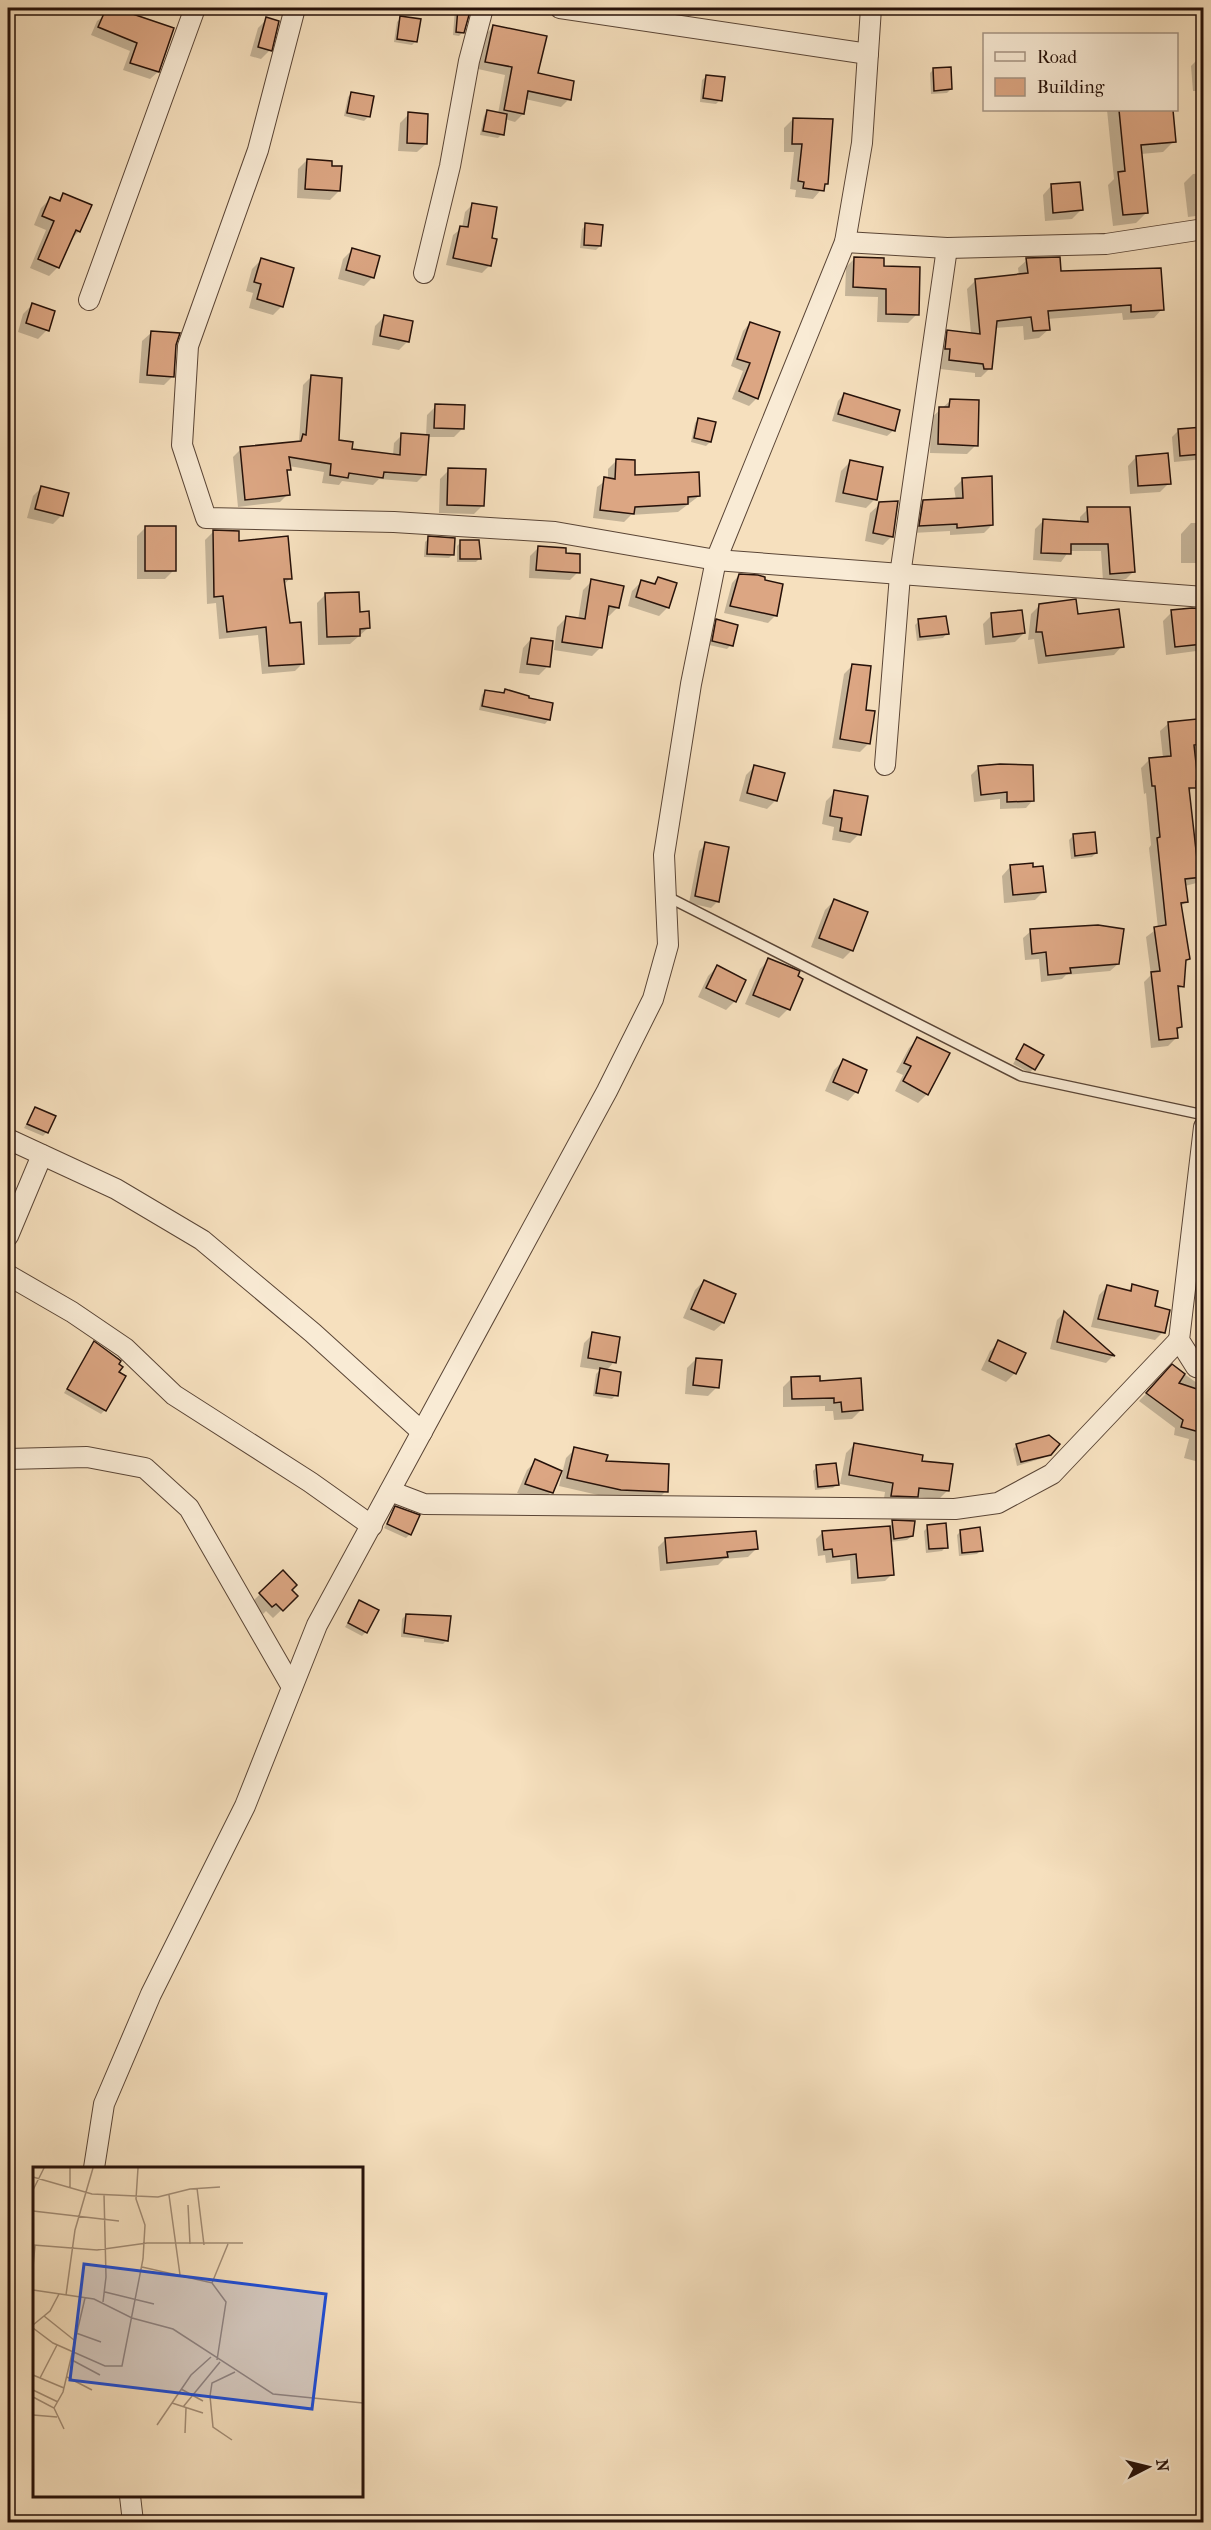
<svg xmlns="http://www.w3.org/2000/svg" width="1211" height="2530" viewBox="0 0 1211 2530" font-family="'IM FELL French Canon',serif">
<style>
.shadow{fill:#0003}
.building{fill:#dca683;stroke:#261109;stroke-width:1.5}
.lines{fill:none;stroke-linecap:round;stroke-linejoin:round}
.service-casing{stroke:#5a4536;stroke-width:12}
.minor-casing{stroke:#5a4536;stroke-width:22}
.service{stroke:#f9ebd5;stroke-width:9}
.minor{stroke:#f9ebd5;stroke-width:20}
.inset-road{fill:none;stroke:#a38d76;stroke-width:1.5}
.view{fill:#1d4ed8;fill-opacity:0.15;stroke:#1d4ed8;stroke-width:3}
.inset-edge{fill:none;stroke:#261109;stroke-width:3}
</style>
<rect width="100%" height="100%" fill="#f6e0be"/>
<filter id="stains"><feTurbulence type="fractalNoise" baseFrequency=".00333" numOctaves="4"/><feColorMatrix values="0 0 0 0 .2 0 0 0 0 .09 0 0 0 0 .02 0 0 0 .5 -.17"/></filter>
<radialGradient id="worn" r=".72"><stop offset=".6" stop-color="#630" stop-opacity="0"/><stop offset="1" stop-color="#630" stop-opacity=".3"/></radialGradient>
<g class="shadow">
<path d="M116 8 172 29 158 72 150 79 123 70 130 51 91 35 97 21Z"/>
<path d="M455 8H470L463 32 459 36 453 35Z"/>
<path d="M654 8H699L691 16Z"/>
<path d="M401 18 416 41 412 45 394 42 397 22Z"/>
<path d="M267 19 270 50 261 59 250 56 258 28Z"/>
<path d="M493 27 536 75 569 99 561 107 525 99 523 114 515 122 505 119 502 134 498 138 480 135 484 116 488 111 498 114 505 75 478 69 485 35Z"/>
<path d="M1204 58V91H1193L1191 66 1198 59Z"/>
<path d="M934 69 951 89 947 93 931 94 930 73Z"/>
<path d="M707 76 720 100 716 104 700 102 702 80Z"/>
<path d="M352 93 372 98 368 117 364 121 344 116 348 97Z"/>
<path d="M1107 110H1171L1174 141 1163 152 1141 154 1147 212 1136 223 1113 226 1108 185 1114 179Z"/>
<path d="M409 114 426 144 417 152 398 151 400 123Z"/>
<path d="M793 119 826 184 813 199 795 197 796 190 790 189 794 152H784V128Z"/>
<path d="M307 160 339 191 330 200 297 198 298 169Z"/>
<path d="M1204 173V215L1188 217 1184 183 1193 174Z"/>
<path d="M1051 186 1081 210 1072 219 1045 221 1043 195Z"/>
<path d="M64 195 90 206 79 231 70 241 58 267 49 276 30 268 46 230 34 225 41 208 50 199 57 202Z"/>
<path d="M472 205 491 239 490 265 482 273 446 265 453 235 462 228 465 212Z"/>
<path d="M586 225 600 246 596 250 580 248 582 229Z"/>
<path d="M352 250 373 277 364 286 338 279 343 259Z"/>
<path d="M855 258 883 267 917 314 908 323 877 322 878 297 845 296 846 267Z"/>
<path d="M261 260 282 306 273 315 249 308 253 293 246 291 252 269Z"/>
<path d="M1027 260 1162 309 1154 318 1123 320 1122 313 1047 319 1048 330 1039 338 1024 340 1023 326 995 328 990 368 981 377H975V373L940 369 942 358 937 357 939 341 948 332 971 334 967 289 976 280 1019 276 1018 268Z"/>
<path d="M32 305 47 330 38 339 18 332 23 314Z"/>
<path d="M384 317 408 341 399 350 372 345 375 326Z"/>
<path d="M750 323 757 398 749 406 732 399 743 371 731 366 743 331Z"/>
<path d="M151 333 175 345 173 376 164 385 139 383 142 341Z"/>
<path d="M311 377 337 441 350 450 393 455 394 443 402 435 426 436 427 415 436 406 463 428 454 437H427L425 474 417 482 379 479 373 485 342 481 339 485 322 483 324 472 289 466 286 472 288 494 280 502 238 507 233 457 241 449 299 441 303 385Z"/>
<path d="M844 394 894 430 887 436 832 421 838 401Z"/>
<path d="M950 401 976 445 967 454 930 453 931 418Z"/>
<path d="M699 419 710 442 706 446 691 442 695 423Z"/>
<path d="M1204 428V459L1174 462 1172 437 1179 430Z"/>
<path d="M1136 457 1169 483 1160 492 1130 494 1128 466Z"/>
<path d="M616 461 633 477 699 496 678 512 631 515 624 522 593 518 597 487 608 479V469Z"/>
<path d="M850 462 875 499 866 508 835 502 841 471Z"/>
<path d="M449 470 483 505 474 514 439 513 440 479Z"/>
<path d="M991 478 992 525 984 533 950 535V531L912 533 916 509 924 501 956 500 954 488 962 480Z"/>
<path d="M41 488 62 515 53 524 27 518 33 496Z"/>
<path d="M880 504 892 536 883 545 865 541 870 513Z"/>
<path d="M1088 509 1134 571 1126 579 1103 581 1101 551H1069L1061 562 1033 560 1035 529 1043 521 1080 523V517Z"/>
<path d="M1191 523H1204V563H1181V534Z"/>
<path d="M146 527 174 570 165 579H137V536Z"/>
<path d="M213 532 237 542 290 578 284 585 289 625 303 663 295 671 262 674 258 635 219 639 216 603 207 604 205 540Z"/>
<path d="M429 538 453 554 449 558 424 557 425 542Z"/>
<path d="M461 542 480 558 476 562H457V546Z"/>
<path d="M538 548 564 555 578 572 570 580 529 578 530 556Z"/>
<path d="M739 575 775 616 768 623 724 613 732 583Z"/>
<path d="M658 578 668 607 659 616 628 606 632 591 641 582 652 585Z"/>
<path d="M592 581 618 607 609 616H606L601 647 592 656 554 650 557 627 566 618 578 620 583 590Z"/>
<path d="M326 594 358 613 368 628 350 644 318 645 317 603Z"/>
<path d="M1040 605 1077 615 1122 646 1114 655 1038 664 1034 639 1028 640 1031 614Z"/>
<path d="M1204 610V650L1166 655 1163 621 1172 612Z"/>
<path d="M992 615 1024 633 1015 642 985 645 983 624Z"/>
<path d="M717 621 731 645 727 649 709 645 713 625Z"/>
<path d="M919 621 947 633 943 638 917 641 915 625Z"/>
<path d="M531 639 548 666 539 675 519 673 523 648Z"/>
<path d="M853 665 864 711 869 743 860 752 832 748 844 674Z"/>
<path d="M486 691 501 694 505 691 549 719 545 724 479 710 482 695Z"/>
<path d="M1169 723 1198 744 1193 748 1197 780 1188 794 1195 861 1204 860V881L1185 886 1187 901 1180 907 1189 959 1184 963 1182 986 1177 991 1181 1026 1176 1031 1177 1037 1168 1046 1151 1048 1144 982 1151 975 1146 937 1158 928 1149 848 1151 845 1146 793 1144 794 1141 768 1150 759 1163 758 1160 731Z"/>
<path d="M755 766 776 800 767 809 739 801 746 775Z"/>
<path d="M978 768 1033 800 1026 808 1000 809V799L974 802 971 775Z"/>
<path d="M835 792 859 834 850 843 832 840 834 827 822 824 826 801Z"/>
<path d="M1073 836 1096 853 1092 857 1071 859 1069 840Z"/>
<path d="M706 844 718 901 711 908 689 903 699 851Z"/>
<path d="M1010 867 1032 868 1044 891 1035 900 1004 903 1002 876Z"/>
<path d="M834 901 852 950 843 959 811 947 825 910Z"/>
<path d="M1031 931 1118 964 1110 971 1066 975 1062 979 1041 982 1039 959 1025 960 1023 938Z"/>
<path d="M769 960 796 977 788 1009 779 1018 745 1004 760 969Z"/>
<path d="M717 967 735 1001 726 1010 698 997 708 976Z"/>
<path d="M918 1039 927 1094 918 1103 895 1091 903 1075 896 1072 909 1048Z"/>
<path d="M1024 1046 1042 1055 1030 1073 1013 1064Z"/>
<path d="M843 1061 856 1092 848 1101 825 1091 834 1070Z"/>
<path d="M35 1108 47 1132 43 1136 24 1128Z"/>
<path d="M704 1281 734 1294 723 1323 714 1331 683 1318 695 1290Z"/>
<path d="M1133 1286 1153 1307 1163 1332 1155 1340 1091 1327 1099 1295 1107 1287 1127 1292Z"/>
<path d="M1064 1313 1113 1356 1106 1363 1050 1349 1057 1320Z"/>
<path d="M593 1334 614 1362 606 1371 616 1395 612 1399 593 1396 596 1374 600 1370 580 1367 584 1343Z"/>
<path d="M999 1342 1015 1373 1006 1382 981 1370 990 1351Z"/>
<path d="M94 1343 117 1365 105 1410 101 1414 64 1393Z"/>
<path d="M696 1359 717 1387 708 1396 685 1394 687 1368Z"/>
<path d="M1173 1366 1204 1388V1457L1199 1462 1184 1458 1189 1439 1174 1435 1175 1428 1139 1401Z"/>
<path d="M792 1378 818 1382 861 1410 852 1419 834 1420 833 1411H825V1406L783 1407V1387Z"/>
<path d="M855 1444 920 1462 948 1490 939 1499 916 1497 907 1505H883L885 1492 840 1484 846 1453Z"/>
<path d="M1058 1444 1043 1458 1017 1466 1013 1449 1017 1445Z"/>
<path d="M575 1449 604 1462 666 1491 657 1500 611 1498 559 1486 566 1458Z"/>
<path d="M536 1461 551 1492 542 1501 517 1493 527 1470Z"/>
<path d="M817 1466 837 1484 833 1488 815 1490 813 1471Z"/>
<path d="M396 1508 410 1534 406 1538 384 1528Z"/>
<path d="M893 1522 912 1536 907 1540 890 1542 892 1574 885 1581 851 1584 850 1560 826 1563 825 1555 818 1556 816 1539 823 1532 889 1528Z"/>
<path d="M928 1527 946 1547 942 1551 926 1553 924 1531Z"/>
<path d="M961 1531 981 1550 977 1554 959 1556 957 1535Z"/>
<path d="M666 1539 756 1549 748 1557 724 1559 718 1565 660 1571 658 1547Z"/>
<path d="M283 1572 296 1596 273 1618 266 1611 263 1614 252 1602Z"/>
<path d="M360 1602 366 1632 362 1636 345 1627Z"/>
<path d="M406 1615 447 1640 443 1644 424 1642V1639L401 1637 402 1619Z"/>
</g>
<g class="building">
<path d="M115 8 174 28 159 72 130 63 137 43 98 27 105 11 112 14Z"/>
<path d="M458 8H471L464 33 456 32Z"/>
<path d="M400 16 421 19 417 42 397 39Z"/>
<path d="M266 17 279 21 272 51 258 47Z"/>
<path d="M493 25 547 36 538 73 574 81 571 100 528 91 524 114 504 110 512 67 485 62Z"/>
<path d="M951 67 952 89 934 91 933 68Z"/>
<path d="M706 75 725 77 722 101 703 98Z"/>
<path d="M351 92 374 96 370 117 347 113Z"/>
<path d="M487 110 507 114 504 135 483 131Z"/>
<path d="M1119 110H1173L1176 142 1141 145 1148 213 1123 215 1118 172 1125 171Z"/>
<path d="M408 112 428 114 427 144 407 143Z"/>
<path d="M793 118 833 119 828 184H825L824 191 803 188 804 182 798 181 802 144H792Z"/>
<path d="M307 159 332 161V166H342L340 191 305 189Z"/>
<path d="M1080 182 1083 210 1053 213 1051 184Z"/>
<path d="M63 193 92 205 80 232 76 230 59 268 38 259 54 221 42 216 50 197 60 201Z"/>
<path d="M472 203 497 207 492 238 497 239 491 266 453 258 460 226 468 227Z"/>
<path d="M585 223 603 225 601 246 584 245Z"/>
<path d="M352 248 380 256 374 278 346 270Z"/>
<path d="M854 257 884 258V266L920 267 919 315 886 314V289L853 287Z"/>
<path d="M1060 257 1061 271 1161 268 1164 310 1131 312V305L1048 311 1050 330 1033 331 1031 317 997 321 992 369H984L983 364 949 360 950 349H945L947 330 980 334 975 279 1028 273 1026 258Z"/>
<path d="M261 258 294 268 283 307 257 299 261 284 254 282Z"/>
<path d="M32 303 55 311 49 331 26 323Z"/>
<path d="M384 315 413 321 409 342 380 336Z"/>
<path d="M750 322 780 332 758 399 739 391 750 363 737 359Z"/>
<path d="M151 331 180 333 176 345 174 377 147 375Z"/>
<path d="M311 375 342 378 339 440 353 442 352 449 400 455 401 433 429 435 426 475 384 472 383 478 349 473 348 478 330 475 331 464 289 457 291 470H287L290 495 245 500 240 447 301 441 303 434 306 435Z"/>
<path d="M844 393 900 410 895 431 838 414Z"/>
<path d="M950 399 979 400 978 446 938 444 939 407H949Z"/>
<path d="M435 404 465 405 464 429 434 428Z"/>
<path d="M698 418 716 422 711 442 694 438Z"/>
<path d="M1203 427V454L1180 456 1178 429Z"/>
<path d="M1168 453 1171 484 1138 486 1136 456Z"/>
<path d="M616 459 635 460V475L699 472 700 496 688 497V504L635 507 634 514 600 510 604 477 615 479Z"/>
<path d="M850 460 883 467 877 500 843 493Z"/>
<path d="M448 468 486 469 484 506 447 505Z"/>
<path d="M992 476 993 525 957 528V524L919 526 923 500 963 498 962 478Z"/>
<path d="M41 486 69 493 63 516 35 509Z"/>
<path d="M898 501 893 537 873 533 879 502Z"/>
<path d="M1087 507H1130L1135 572 1110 574 1108 544H1071V554L1041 553 1043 519 1088 522Z"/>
<rect x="145" y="526" width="31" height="45"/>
<path d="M213 530 239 531V541L288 536 292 579H284L290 623 301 622 304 664 269 666 266 627 227 632 223 596 214 597Z"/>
<path d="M428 536 455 538 454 555 427 554Z"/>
<path d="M460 540H479L481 559H460Z"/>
<path d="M538 546 566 548V553L580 554V573L536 570Z"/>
<path d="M739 574 758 575 765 577V580L783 584 777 616 730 606Z"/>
<path d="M658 577 677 583 669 608 636 597 641 580 655 584Z"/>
<path d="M591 579 624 586 619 608 609 606 602 648 562 642 566 616 585 619Z"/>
<path d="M359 592 360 612 369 611 370 628 360 629V636L327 637 325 593Z"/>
<path d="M1076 599 1078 614 1119 609 1124 647 1046 656 1042 632H1036L1039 604Z"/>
<path d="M1192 608 1203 609V644L1175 647 1171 610Z"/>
<path d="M1022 610 1025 633 993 637 991 613Z"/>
<path d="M946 616 949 634 920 637 918 619Z"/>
<path d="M716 619 738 625 733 646 712 641Z"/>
<path d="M531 638 553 641 550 667 527 664Z"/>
<path d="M852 664 871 666 866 710 875 711 870 744 840 739Z"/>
<path d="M505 689 529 696V698L553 703 550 720 482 706 485 690 504 693Z"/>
<path d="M1197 719 1199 744 1194 745 1198 781H1196V788H1189L1197 859H1203V877L1185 879 1188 902 1181 903 1190 959 1186 960 1184 987 1178 986 1182 1027 1177 1028 1178 1038 1159 1040 1151 972 1160 971 1154 927 1166 925 1157 838 1160 837 1155 786H1152L1149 758 1171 756 1168 722Z"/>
<path d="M1000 764 1033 765 1034 801 1007 802V792L981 795 978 766Z"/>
<path d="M754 765 785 773 777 801 747 793Z"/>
<path d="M834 790 868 796 861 835 840 831 842 818 830 816Z"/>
<path d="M1095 832 1097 853 1075 856 1073 834Z"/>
<path d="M705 842 729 847 719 902 695 896Z"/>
<path d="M1033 863V867L1043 866 1046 892 1013 895 1010 865Z"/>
<path d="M834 899 868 912 853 951 819 938Z"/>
<path d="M1098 925 1124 929 1119 964 1070 968 1071 973 1048 975 1046 952 1032 954 1030 929Z"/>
<path d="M768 958 800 971 798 976 803 979 790 1010 753 995Z"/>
<path d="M717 965 746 980 736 1002 706 988Z"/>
<path d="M917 1037 950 1053 928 1095 903 1081 911 1066 904 1063Z"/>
<path d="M1024 1044 1044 1055 1035 1070 1016 1059Z"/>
<path d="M843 1059 867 1070 858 1093 833 1082Z"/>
<path d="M35 1107 56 1116 48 1133 27 1124Z"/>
<path d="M704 1280 736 1294 724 1323 691 1309Z"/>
<path d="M1132 1284 1158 1291 1155 1306 1170 1310 1165 1333 1098 1319 1107 1285 1131 1291Z"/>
<path d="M1064 1311 1115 1356 1057 1342Z"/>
<path d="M592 1332 620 1337 616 1363 588 1358Z"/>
<path d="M998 1340 1026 1353 1016 1374 989 1361Z"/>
<path d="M94 1341 121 1361 119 1364 123 1367 119 1372 126 1376 106 1411 67 1389Z"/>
<path d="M696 1358 722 1360 719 1388 693 1385Z"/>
<path d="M1172 1364 1185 1374 1179 1383 1203 1391V1433L1181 1427 1183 1420 1146 1393Z"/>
<path d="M600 1368 621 1372 618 1396 596 1393Z"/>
<path d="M820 1376V1381L861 1378 863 1410 842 1412 841 1402 834 1403V1398L792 1399 791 1377Z"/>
<path d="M1049 1435 1060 1444 1051 1455 1021 1462 1016 1444Z"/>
<path d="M854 1443 923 1455 922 1461 953 1464 949 1491 919 1488 918 1497 891 1496 893 1483 849 1475Z"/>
<path d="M574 1447 608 1455 606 1461 669 1464 668 1492 621 1490 567 1478Z"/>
<path d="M535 1459 562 1471 553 1493 525 1484Z"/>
<path d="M836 1463 839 1485 818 1487 816 1465Z"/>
<path d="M395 1506 420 1515 411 1535 387 1524Z"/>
<path d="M892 1520 915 1521 913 1536 894 1539Z"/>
<path d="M946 1523 948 1548 929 1549 927 1525Z"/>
<path d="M890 1526 894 1575 858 1578 856 1554 833 1557 832 1549 824 1550 822 1531Z"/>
<path d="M980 1527 983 1551 962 1553 960 1530Z"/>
<path d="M756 1531 758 1549 727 1552 728 1557 667 1563 665 1538Z"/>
<path d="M283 1570 297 1585 292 1590 298 1596 283 1611 276 1604 272 1607 259 1593Z"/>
<path d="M359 1600 379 1610 367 1633 348 1623Z"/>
<path d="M406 1614 451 1616 448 1641 404 1633Z"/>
</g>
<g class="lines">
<defs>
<path id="service" d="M666 896 1021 1076 1204 1115"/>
<g id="minor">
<path d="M295 8 258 150 188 346 182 445 206 518 394 522 555 532 716 560 1204 597"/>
<path d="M560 8 868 54"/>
<path d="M845 242 947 248 1106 244 1204 229"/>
<path d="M424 273 450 166 469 61 483 8"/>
<path d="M89 300 195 8"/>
<path d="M885 765 900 575 947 248"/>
<path d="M1204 1127 1179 1340 1196 1367 1204 1369"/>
<path d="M8 1139 116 1189 202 1240 313 1333 422 1432"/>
<path d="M8 1236 42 1155"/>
<path d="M8 1275 72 1312 125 1348 174 1395 310 1482 372 1526"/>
<path d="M8 1459 87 1457 145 1468 189 1508 292 1687"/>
<path d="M390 1491 424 1504 955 1509 998 1503 1052 1474 1179 1340"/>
<path d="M94 2168 104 2104 151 1994 245 1806 317 1625 607 1091 653 999 668 945 664 855 691 684 716 560 845 242 862 143 871 8"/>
<path d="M130 2496 133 2522"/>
</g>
</defs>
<use href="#service" class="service-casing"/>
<use href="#minor" class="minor-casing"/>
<use href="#service" class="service"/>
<use href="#minor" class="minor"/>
</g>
<g transform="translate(33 2167)">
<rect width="330" height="330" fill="#f6e0be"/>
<path class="inset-road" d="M37 1V20M0 10 59 27 125 30 157 22 187 20M164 21 171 78M0 23 11 1M136 28 147 108M155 38 157 77M0 44 86 54M0 78 64 83 114 76H210M0 100 2 78M109 100 179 116 195 77M179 116 193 135 184 193M0 123 61 132 99 151 140 162 240 227 330 236M72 125 121 137M33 128 42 63 60 1M70 135 73 110 71 27M11 149 41 173M0 158 17 144 26 127M0 161 20 176 72 199H89L110 92 112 58 103 32 105 1M43 166 68 175M37 192 67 208M0 208 31 221M34 210 59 223M7 211 24 178M148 222 170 234M0 223 25 235M0 230 21 241 31 262M139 236 170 246M150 240 187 195M21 241 30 225 52 131M0 248 24 250M124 258 158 208 178 190M152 266 153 241M199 273 180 260 177 229 179 216 202 205"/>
<path class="view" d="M51 97 293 127 279 242 37 213Z"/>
<rect width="330" height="330" class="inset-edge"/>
</g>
<rect width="1211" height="2530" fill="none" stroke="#f6e0be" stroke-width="30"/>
<rect x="9" y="9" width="1193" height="2512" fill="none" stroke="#261109" stroke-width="3"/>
<rect x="15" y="15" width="1181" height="2500" fill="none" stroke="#261109" stroke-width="1.5"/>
<rect x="983" y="33" width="195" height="78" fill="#f9ebd5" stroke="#a59483" stroke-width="1.5"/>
<rect x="995" y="52" width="30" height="9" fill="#f9ebd5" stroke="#a59483" stroke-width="1.5"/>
<text x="1037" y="63" font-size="18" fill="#261109">Road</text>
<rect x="995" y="78" width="30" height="18" fill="#dca683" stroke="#a59483" stroke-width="1.5"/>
<text x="1037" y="93" font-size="18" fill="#261109">Building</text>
<g transform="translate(1148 2467) rotate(83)" stroke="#f9ebd5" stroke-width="4.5" paint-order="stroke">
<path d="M0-4.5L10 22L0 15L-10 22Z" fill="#261109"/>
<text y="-9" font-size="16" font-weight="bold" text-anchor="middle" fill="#261109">N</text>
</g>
<rect width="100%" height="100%" filter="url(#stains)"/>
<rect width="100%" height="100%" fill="url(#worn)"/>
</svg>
